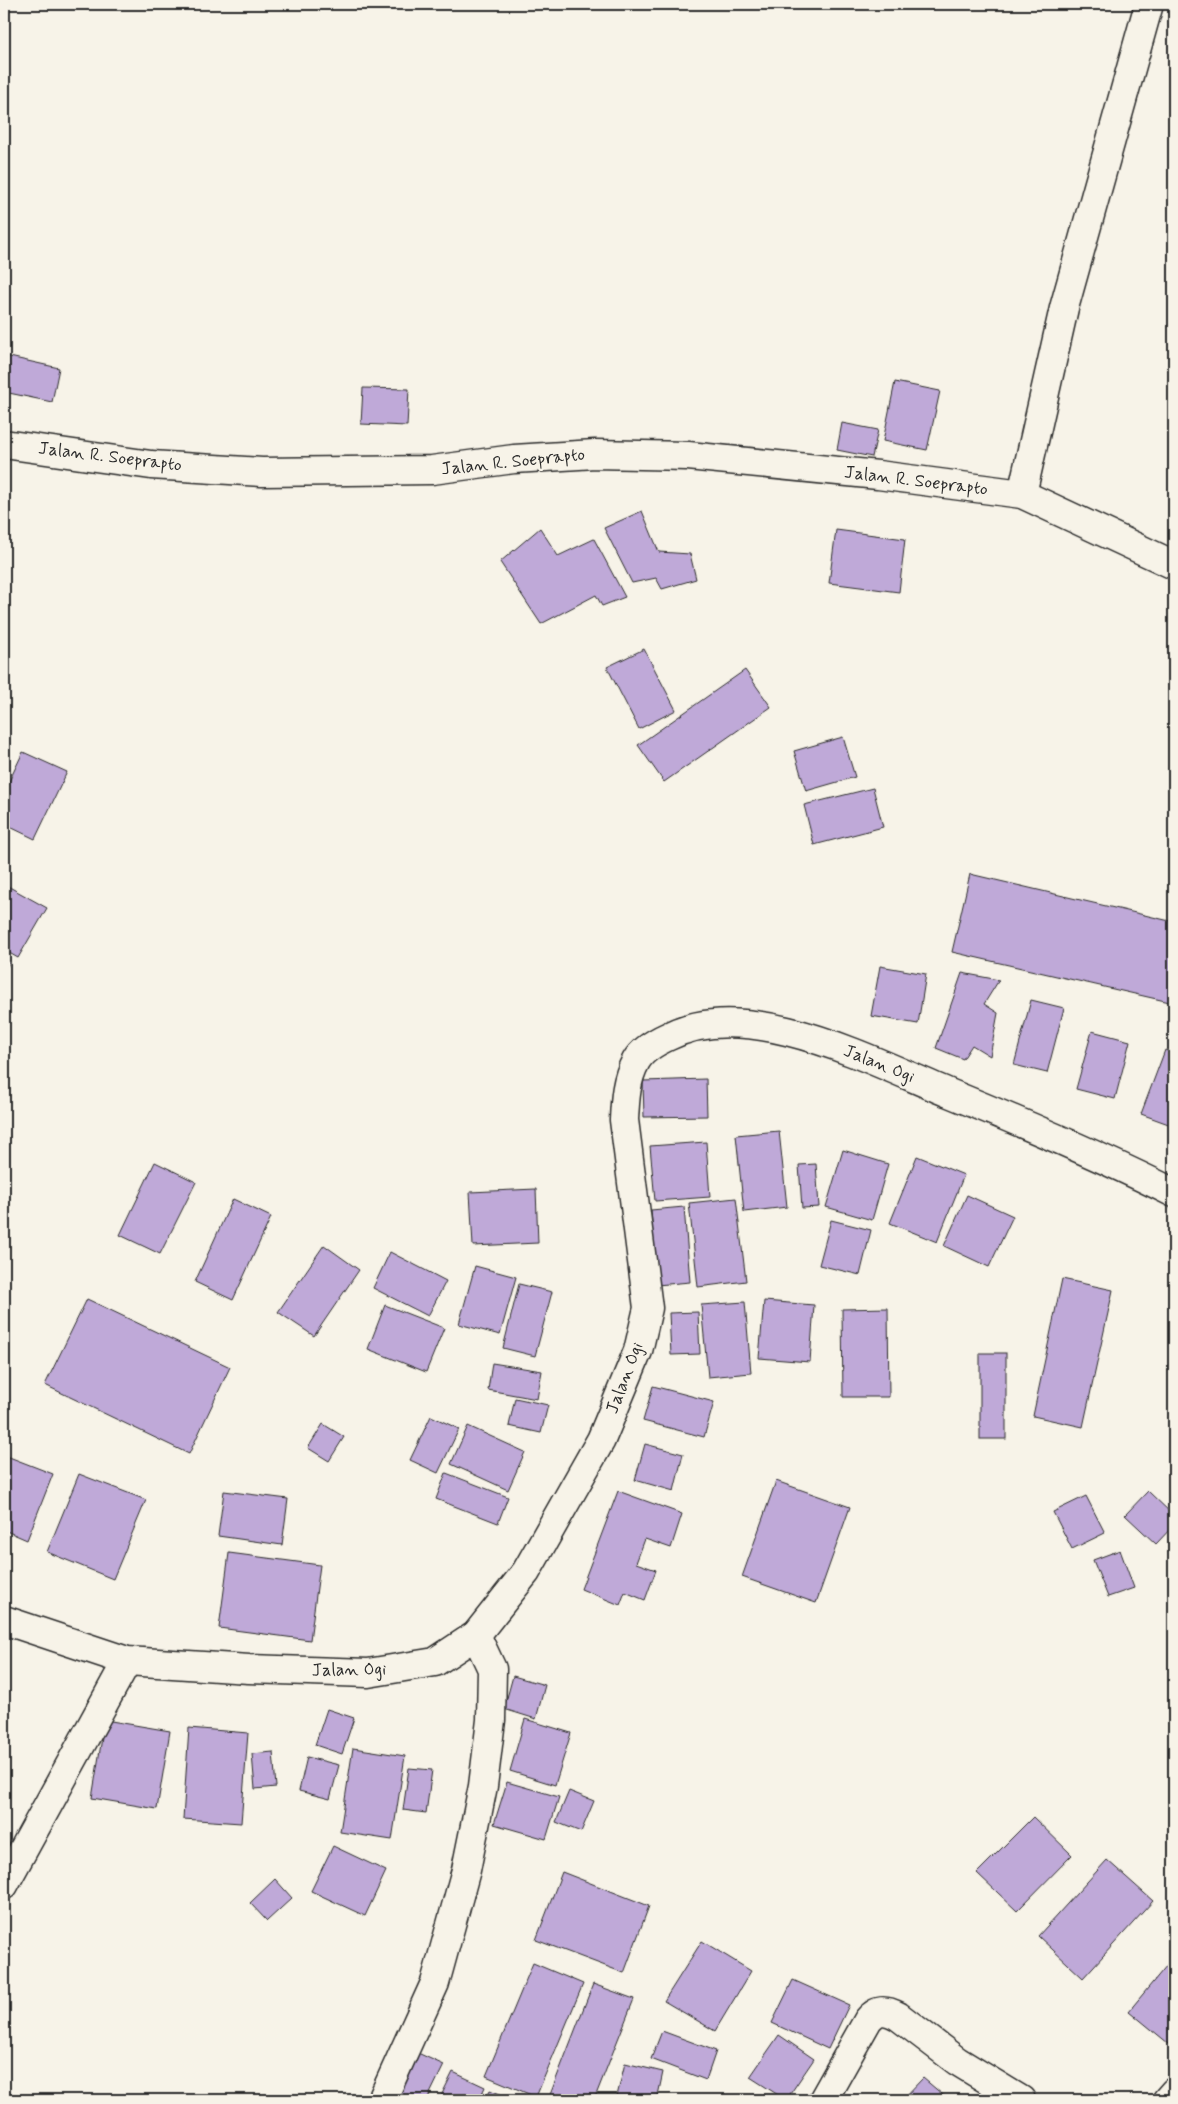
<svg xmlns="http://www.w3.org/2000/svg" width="1178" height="2104" viewBox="0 0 1178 2104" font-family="Mynerve,sans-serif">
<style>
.building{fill:#bfa9d8;stroke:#2b2b2b}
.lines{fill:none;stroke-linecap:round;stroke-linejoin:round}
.minor-casing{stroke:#2b2b2b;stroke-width:31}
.minor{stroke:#f7f3e8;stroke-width:28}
.labels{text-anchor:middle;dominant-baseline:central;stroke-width:4.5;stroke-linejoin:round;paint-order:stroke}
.street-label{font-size:18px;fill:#2b2b2b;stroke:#f7f3e8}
</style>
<rect width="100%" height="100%" fill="#f7f3e8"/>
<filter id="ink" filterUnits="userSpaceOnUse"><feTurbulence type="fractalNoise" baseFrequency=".02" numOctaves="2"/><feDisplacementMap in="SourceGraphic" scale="10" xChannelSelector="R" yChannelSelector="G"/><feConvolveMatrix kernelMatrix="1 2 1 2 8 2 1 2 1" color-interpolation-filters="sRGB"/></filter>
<g filter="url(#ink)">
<g class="building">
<path d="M4 295H9L4 322Z"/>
<path d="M5 356 59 368 52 402 4 392Z"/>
<path d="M895 382 940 391 927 450 883 441Z"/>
<path d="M363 388 409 389 407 426 361 424Z"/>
<path d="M842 423 878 430 872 457 837 450Z"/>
<path d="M642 511 659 552 690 554 696 579 662 589 656 578 632 583 604 528Z"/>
<path d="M540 528 558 556 594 539 625 597 602 606 596 595 541 624 500 562Z"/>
<path d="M836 530 905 539 899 592 829 583Z"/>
<path d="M644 649 676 710 639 729 607 667Z"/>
<path d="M745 670 771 707 664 782 638 745Z"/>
<path d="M843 737 855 777 806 791 794 751Z"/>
<path d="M23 752 67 772 35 839 4 824V792Z"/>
<path d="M873 788 883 827 814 845 804 805Z"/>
<path d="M970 874 1174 922V1003L952 952Z"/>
<path d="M4 884 47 908 18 958 4 950Z"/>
<path d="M4 959 9 962 4 972Z"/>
<path d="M880 966 926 974 918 1024 871 1016Z"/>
<path d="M962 973 999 980 984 1004 998 1013 990 1056 972 1045 963 1059 936 1048Z"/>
<path d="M1031 1000 1064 1008 1047 1073 1014 1065Z"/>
<path d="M1092 1031 1130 1041 1115 1099 1076 1089Z"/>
<path d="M1165 1050 1174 1053V1126L1141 1114Z"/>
<path d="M706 1079 707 1116 644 1117 643 1081Z"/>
<path d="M779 1131 787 1207 744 1212 736 1135Z"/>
<path d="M706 1142 710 1197 655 1201 650 1146Z"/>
<path d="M843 1150 888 1164 872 1220 826 1207Z"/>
<path d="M917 1156 964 1175 937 1242 890 1223Z"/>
<path d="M155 1162 196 1182 160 1254 120 1235Z"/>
<path d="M816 1164 819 1207 802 1208 799 1165Z"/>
<path d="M536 1189 538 1243 473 1246 470 1192Z"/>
<path d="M967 1195 1013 1216 989 1267 944 1246Z"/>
<path d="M736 1198 746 1281 698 1287 689 1203Z"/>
<path d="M233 1199 271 1217 233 1300 195 1282Z"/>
<path d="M684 1207 690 1282 657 1285 651 1210Z"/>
<path d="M831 1220 871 1230 860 1275 819 1265Z"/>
<path d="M324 1245 359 1270 314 1336 278 1312Z"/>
<path d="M390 1252 446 1281 428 1316 373 1288Z"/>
<path d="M475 1266 516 1277 500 1335 459 1324Z"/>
<path d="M1062 1279 1113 1290 1083 1427 1033 1416Z"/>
<path d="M519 1284 552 1292 535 1356 503 1348Z"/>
<path d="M87 1299 230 1367 189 1454 45 1385Z"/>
<path d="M764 1301 814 1305 810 1362 759 1358Z"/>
<path d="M745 1302 751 1373 708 1377 701 1305Z"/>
<path d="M385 1305 444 1328 426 1372 368 1349Z"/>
<path d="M888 1308 889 1397H843L842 1309Z"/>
<path d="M698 1312 700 1354 671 1355 669 1313Z"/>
<rect x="980" y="1353" width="26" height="86"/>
<path d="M492 1363 542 1371 537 1399 488 1390Z"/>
<path d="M653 1386 714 1402 704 1437 643 1421Z"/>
<path d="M515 1398 548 1405 541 1433 509 1426Z"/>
<path d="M431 1416 459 1429 438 1473 410 1460Z"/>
<path d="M323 1424 344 1437 329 1461 308 1448Z"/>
<path d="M468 1426 525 1452 508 1490 451 1464Z"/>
<path d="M645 1444 683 1454 674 1491 635 1480Z"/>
<path d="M4 1455 53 1474 27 1540 4 1530Z"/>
<path d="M446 1473 508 1497 498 1523 436 1499Z"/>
<path d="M79 1474 146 1500 113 1579 47 1552Z"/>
<path d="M776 1481 850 1507 816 1603 742 1577Z"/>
<path d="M224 1491 288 1499 282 1545 218 1536Z"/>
<path d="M618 1491 682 1514 671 1548 645 1539 636 1563 656 1570 645 1600 625 1592 620 1605 581 1589Z"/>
<path d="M1148 1491 1174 1516V1525L1156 1544 1125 1515Z"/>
<path d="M1086 1496 1105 1533 1072 1549 1053 1512Z"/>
<path d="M1120 1550 1134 1588 1108 1597 1093 1560Z"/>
<path d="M229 1553 320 1565 310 1640 219 1628Z"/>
<path d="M513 1676 545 1685 536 1719 504 1709Z"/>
<path d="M327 1709 354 1718 342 1754 315 1745Z"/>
<path d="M525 1719 571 1733 555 1785 510 1771Z"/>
<path d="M105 1720 170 1731 157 1809 92 1798Z"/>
<path d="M189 1728 248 1733 241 1823 183 1819Z"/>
<path d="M353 1748 405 1756 392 1840 340 1832Z"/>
<path d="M273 1752 276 1787 255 1789 252 1754Z"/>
<path d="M307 1757 339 1765 330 1799 299 1791Z"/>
<path d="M409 1768 432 1770 426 1813 403 1810Z"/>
<path d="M507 1782 559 1797 546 1839 494 1824Z"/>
<path d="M569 1791 594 1801 581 1832 556 1822Z"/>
<path d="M1033 1817 1072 1855 1017 1911 977 1873Z"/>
<path d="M333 1846 386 1871 365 1916 311 1891Z"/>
<path d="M1107 1860 1153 1901 1083 1978 1038 1936Z"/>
<path d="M562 1872 649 1906 624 1973 536 1940Z"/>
<path d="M275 1879 292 1898 267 1921 250 1903Z"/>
<path d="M702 1941 751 1971 715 2031 664 2001Z"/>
<path d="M1172 1959 1174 1961V2048L1129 2011Z"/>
<path d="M533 1963 583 1984 536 2097 486 2076Z"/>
<path d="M793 1980 849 2005 828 2049 772 2023Z"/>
<path d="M593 1984 634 1999 594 2100H548Z"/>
<path d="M662 2031 716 2051 706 2080 651 2059Z"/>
<path d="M779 2035 814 2059 786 2100 750 2077Z"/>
<path d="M407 2048 444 2065 427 2100H383Z"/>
<path d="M625 2063 663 2072 657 2100H616Z"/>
<path d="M453 2072 485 2087 479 2100H439Z"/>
<path d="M923 2078 949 2100H902Z"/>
<path d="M490 2090 515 2100H485Z"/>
</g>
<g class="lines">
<defs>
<g id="minor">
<path d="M4 444 151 465 262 472 432 470 514 459 595 454 688 456 878 475 1022 494 1174 565"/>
<path d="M1022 494 1064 308 1149 4"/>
<path d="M4 1620 127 1661 249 1669 368 1673 435 1662 476 1635 526 1572 601 1440 638 1351 648 1308 624 1120C625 1099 626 1079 636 1061 642 1050 658 1041 669 1036 749 995 873 1062 949 1093 1025 1124 1101 1156 1174 1193"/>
<path d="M4 1885 127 1661"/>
<path d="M382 2100 435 1983 466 1870 483 1786 491 1720 492 1669 476 1635"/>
<path d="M823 2100 868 2020C877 2009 885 2009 898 2016L957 2061 1021 2100"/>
<path d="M1167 2100 1174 2092"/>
</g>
</defs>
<use href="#minor" class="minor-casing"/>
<use href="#minor" class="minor"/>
</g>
</g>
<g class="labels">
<g class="street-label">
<text transform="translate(110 457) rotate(7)">Jalan R. Soeprapto</text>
<text transform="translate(513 462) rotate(-6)">Jalan R. Soeprapto</text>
<text transform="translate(916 481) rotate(7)">Jalan R. Soeprapto</text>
<text transform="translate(879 1064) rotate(22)">Jalan Ogi</text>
<text transform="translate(625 1378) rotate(-69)">Jalan Ogi</text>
<text transform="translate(349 1670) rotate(-1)">Jalan Ogi</text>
</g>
</g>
<rect width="1178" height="2104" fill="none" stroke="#f7f3e8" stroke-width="20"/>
<rect x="10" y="10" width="1158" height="2084" fill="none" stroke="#2b2b2b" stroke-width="2" filter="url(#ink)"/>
</svg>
